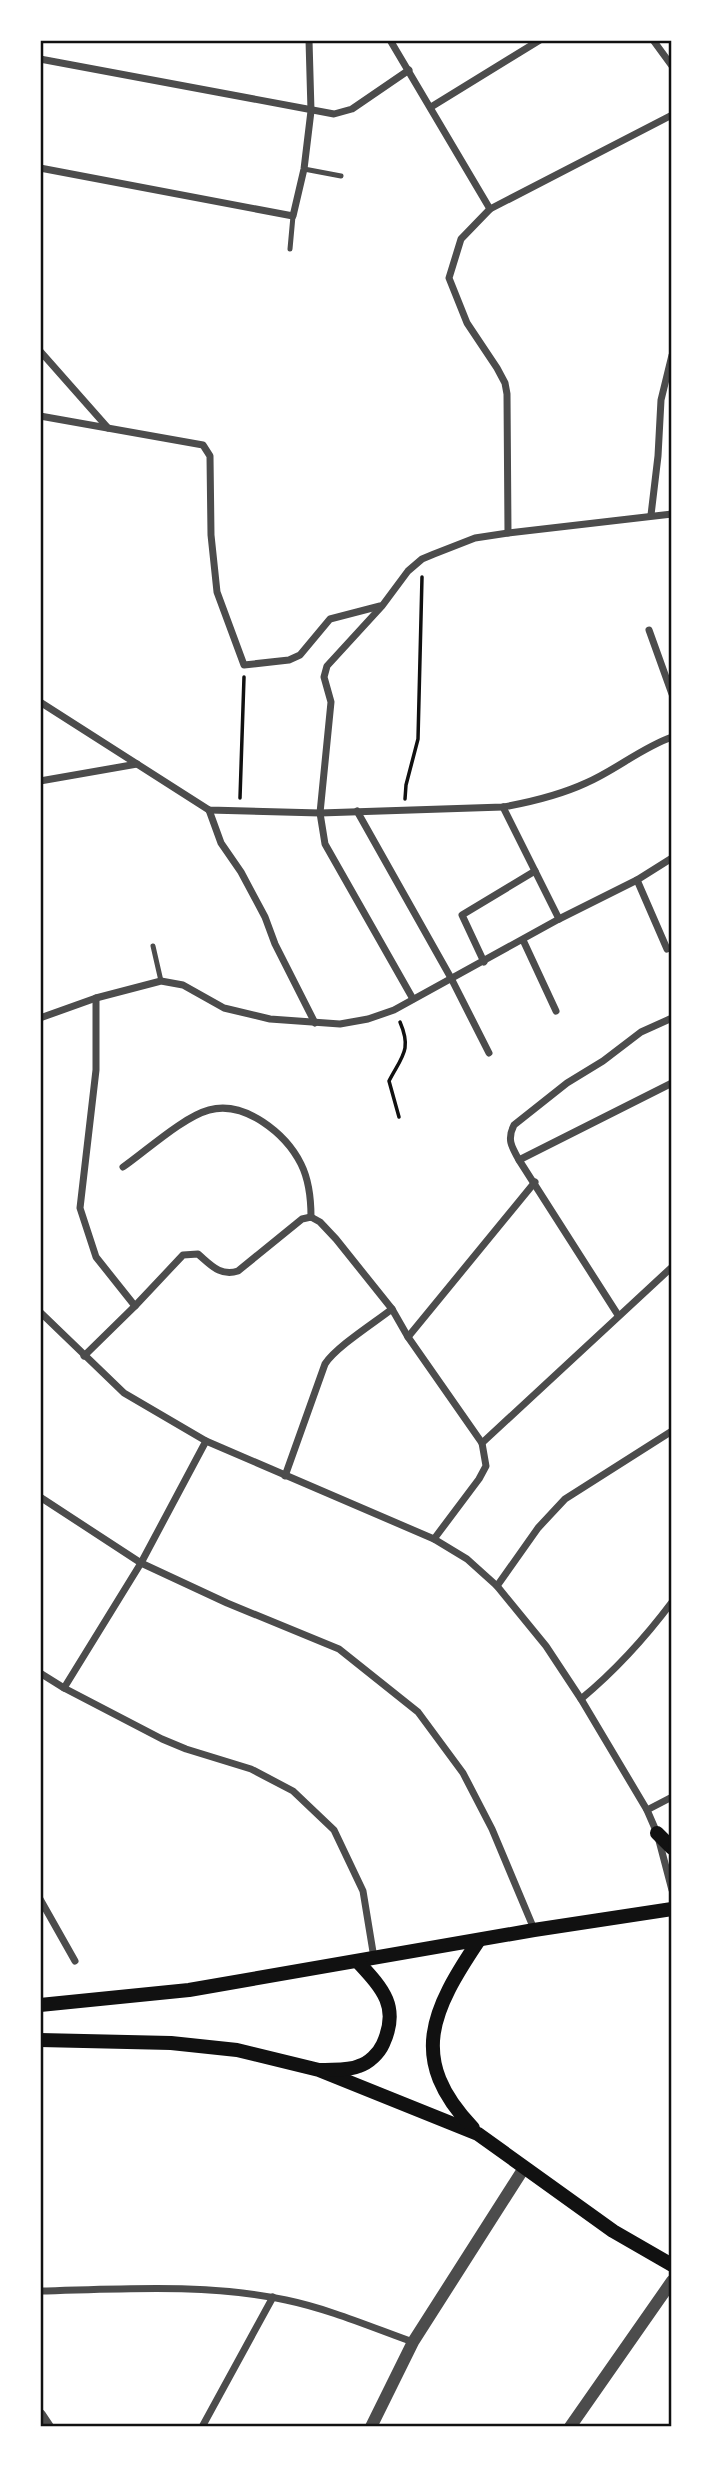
<svg xmlns="http://www.w3.org/2000/svg" width="712" height="2467" viewBox="0 0 712 2467" font-family="'Source Sans 3',sans-serif">
<style>
.lines{fill:none;stroke-linecap:round;stroke-linejoin:round}
.path{stroke:#111;stroke-width:3.5}
.service{stroke:#4c4c4c;stroke-width:5}
.minor{stroke:#4c4c4c;stroke-width:7}
.tertiary{stroke:#4c4c4c;stroke-width:12}
.secondary{stroke:#111;stroke-width:14}
.neatline{fill:none;stroke:#111;stroke-width:2.5}
</style>
<rect width="100%" height="100%" fill="#fff"/>
<g class="lines">
<g class="path">
<path d="M240 798 244 677"/>
<path d="M405 799 406 785 418 739 422 577"/>
<path d="M399 1117 389 1081C402 1056 412 1050 400 1022"/>
</g>
<g class="service">
<path d="M304 169 341 176"/>
<path d="M290 249 293 216"/>
<path d="M153 946 161 981"/>
</g>
<g class="minor">
<path d="M390 40 490 209"/>
<path d="M653 40 672 66"/>
<path d="M40 59 334 114 352 109 409 70"/>
<path d="M431 107 540 40"/>
<path d="M40 168 293 216 304 169 311 111 309 40"/>
<path d="M40 351 108 428"/>
<path d="M40 416 203 445 210 456 211 535 217 592 244 665 289 660 300 655 330 619 380 606"/>
<path d="M651 515 658 456 661 400 672 355"/>
<path d="M508 533 507 394 505 383 497 368 467 323 449 278 461 239 490 209 672 115"/>
<path d="M649 630 672 694"/>
<path d="M40 702 209 810 320 813 503 807C531 802 560 795 586 783 616 770 641 748 672 737"/>
<path d="M40 781 137 764"/>
<path d="M503 807 559 919"/>
<path d="M209 810 221 843 241 872 265 917 275 944 315 1023"/>
<path d="M357 811 451 978 489 1053"/>
<path d="M637 880 667 949"/>
<path d="M523 940 556 1011"/>
<path d="M484 962 462 915 535 871"/>
<path d="M96 998V1070L80 1208 96 1257 135 1306"/>
<path d="M413 999 325 844 320 813 331 702 324 677 327 666 382 606 408 571 422 559 434 554 475 538 508 533 672 514"/>
<path d="M40 1018 96 998 161 981 183 985 224 1008 270 1019 340 1024 368 1019 394 1010 559 919 637 880 672 858"/>
<path d="M519 1160 672 1083"/>
<path d="M123 1167C146 1151 183 1117 209 1110 245 1100 286 1134 301 1164 309 1180 311 1199 311 1217"/>
<path d="M311 1217 320 1222 336 1239 392 1309 408 1337 482 1443 486 1466 479 1479 434 1539"/>
<path d="M40 1312 124 1393 206 1441 434 1539 467 1559 497 1586 546 1646 581 1699 647 1810 657 1833 672 1890"/>
<path d="M618 1315 519 1160C511 1146 507 1139 514 1125L567 1083 603 1061 641 1032 672 1018"/>
<path d="M408 1337 535 1182"/>
<path d="M84 1356 135 1306 183 1255 198 1254C210 1264 220 1277 238 1271L302 1219 311 1217"/>
<path d="M482 1443 672 1267"/>
<path d="M285 1476 325 1364C336 1347 374 1323 392 1309"/>
<path d="M40 1497 141 1563 227 1603 339 1649 418 1712 463 1773 492 1829 534 1929"/>
<path d="M497 1586 538 1528 565 1499 672 1431"/>
<path d="M40 1673 64 1688 162 1739 186 1749 251 1769 293 1791 334 1830 363 1891 374 1958"/>
<path d="M64 1688 141 1563 206 1441"/>
<path d="M581 1699C616 1670 645 1638 672 1602"/>
<path d="M647 1810 672 1797"/>
<path d="M40 1899 75 1961"/>
<path d="M40 2291C122 2289 205 2283 286 2300 329 2309 371 2327 413 2342"/>
<path d="M202 2427 273 2297"/>
</g>
<g class="tertiary">
<path d="M40 2415 48 2427"/>
<path d="M371 2427 413 2342 524 2168"/>
<path d="M570 2427 672 2281"/>
</g>
<g class="secondary">
<path d="M657 1833 672 1848"/>
<path d="M40 2005 189 1990 534 1930 672 1909"/>
<path d="M40 2040 171 2043 237 2050 319 2070 478 2134 613 2231 672 2265"/>
<path d="M321 2070C332 2069 349 2071 359 2066 369 2063 379 2053 383 2044 400 2007 383 1989 358 1962"/>
<path d="M473 2128C407 2059 432 2010 479 1940"/>
</g>
</g>
<rect width="712" height="2467" fill="none" stroke="#ffffff" stroke-width="84"/>
<rect x="42" y="42" width="628" height="2383" class="neatline"/>
</svg>
